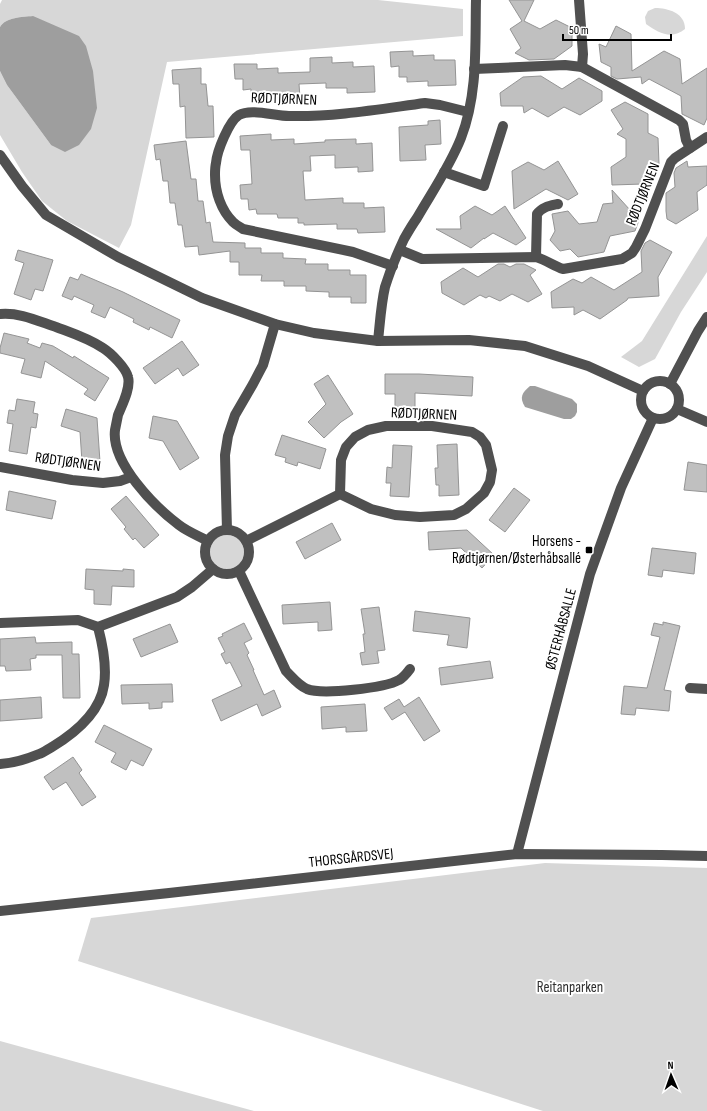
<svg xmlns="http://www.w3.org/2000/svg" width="707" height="1111" viewBox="0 0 707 1111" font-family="'Sofia Sans Condensed',sans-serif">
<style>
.green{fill:#d7d7d7}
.water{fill:#9e9e9e}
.building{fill:#c0c0c0;stroke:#949494}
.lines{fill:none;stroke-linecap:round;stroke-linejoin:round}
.minor{stroke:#505050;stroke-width:10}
.poi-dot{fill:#000;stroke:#fff;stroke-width:1.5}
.labels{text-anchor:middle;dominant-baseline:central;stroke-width:4;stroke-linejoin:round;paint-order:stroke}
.street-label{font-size:15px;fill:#000;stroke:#fff}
.poi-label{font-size:15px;fill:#000;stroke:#fff;text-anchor:end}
.park-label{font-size:15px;fill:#2e2e2e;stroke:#fff}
</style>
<rect width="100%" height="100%" fill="#fff"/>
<g class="green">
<path d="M2 0H378L463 9V36L167 62 131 225 119 248 67 221 42 201 22 172 0 135V71L7 85 51 145 33 16C22 17 6 17 0 27V4Z"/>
<path d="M655 8C668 8 685 13 685 29 672 40 658 33 646 24L645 17 648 11Z"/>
<path d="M707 236V272L681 312 655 359 639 367 621 357 642 341Z"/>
<circle cx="227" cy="552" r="17"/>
<path d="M545 863 707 868V1111H543L78 961 91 918Z"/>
<path d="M0 1041 254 1111H0Z"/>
</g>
<g class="water">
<path d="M33 16 79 36 86 46 93 71 97 108 91 129 79 145 65 152 51 145 7 85 0 71V27C6 17 22 17 33 16Z"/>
<path d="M530 386H535L572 399 577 404V412L575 416 571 419H564L525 407C519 397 522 393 530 386Z"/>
</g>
<g class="building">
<path d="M509 0H534L524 21 540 29 556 20 572 28V46L554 59 529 60 515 53 521 48 510 29 522 21Z"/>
<path d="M616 26 631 34 632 71 664 51 680 59 682 84 707 68V118L704 125 682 114 681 96 649 79 642 84 641 77 617 79 611 76V67L601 62 599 44 606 47Z"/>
<path d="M413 51V56L434 55V60H455L456 85 428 86V81L407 82V77H399V66L391 67 390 52Z"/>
<path d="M332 57V63L353 62V67L374 66 375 92 347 93V88H326V83L299 84 300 98H272V94H251V89L243 90V79H235L234 64H257V69L278 68V73L310 72V58Z"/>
<path d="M201 68V84H206L208 106H213L214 137 186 138 185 106 180 107 179 84H173L172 70Z"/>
<path d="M541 76 562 89 579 78 602 91V101L580 115 564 107 548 117 532 108 524 113 523 106H501L500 93 523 77Z"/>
<path d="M625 102 648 114V133L658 138 659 164 649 169 650 180 643 184 612 185 611 167 626 157V139L617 134 623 129 611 110Z"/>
<path d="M440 120 441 144 425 145 426 160 400 161 399 127 428 125V121Z"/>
<path d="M271 134V140L294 139V144L325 142V140L356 139V144L372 143 373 171 358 172V167L335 168V155L310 156 311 171H303L305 200 343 198V203H364V208L384 207 385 232 358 233 357 229H337V224L304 225V223H298V218H278L277 214H257L256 209 249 210 248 199H241L240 185 252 184 250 150H241L240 136Z"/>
<path d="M186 141 191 179H196L198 201H203L206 223 210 222 213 242 245 243V248H261V253H283V258L306 259 305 264H328V270H350V275H366V303H351V297H329V292L306 291V286H284V281H261L262 275H239V262H230V251L199 255 198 246 185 247 182 225H178L175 203H170L168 181H163L160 159 156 160 154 145Z"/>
<path d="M558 161 578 194 568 200 546 189 514 209 512 171 528 162 544 170Z"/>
<path d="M687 161 688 167 707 166V185L697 192 698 210 676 224 667 219 666 211V193L675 187 674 173 676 168Z"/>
<path d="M612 190 639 220 635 231 610 236 604 252 578 257 570 249 560 251 550 240 555 231 552 214 568 211 579 224 597 222 603 204 613 203Z"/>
<path d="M475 206 492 215 505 206 526 238 516 245 493 233 484 239V238L471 248 436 229H461L460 216Z"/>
<path d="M650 240 672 252 658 277 659 296 628 298 627 300 600 319 583 310 574 315V307L552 308 551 292 573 279 582 283 591 277 614 290 642 272 641 251 645 243Z"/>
<path d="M18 250 53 260 43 291 35 289 31 300 14 294 24 263 15 260Z"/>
<path d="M498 264H504L510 267 516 264H524L536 270 530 275 542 294 528 302 512 294 500 301 489 296 486 298 480 295 464 305 442 293 441 282 463 268 478 277Z"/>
<path d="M81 274 123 292 180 320 172 338 150 327 149 330 133 322 134 319 110 307 105 318 91 312 94 305 74 296 72 300 62 296 70 277 78 280Z"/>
<path d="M4 333 29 339 27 343 40 348 42 343 53 346 73 358 74 356 109 378 95 401 84 394 88 389 45 361 41 378 21 373 25 359 0 353V348Z"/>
<path d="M182 341 199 365 183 376 178 368 155 384 143 368Z"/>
<path d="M385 374H419L473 377 472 396 415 393V408H395V394H385Z"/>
<path d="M328 375 353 414 341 422 324 438 308 422 326 404 314 384Z"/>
<path d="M17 399 35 402 33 413 38 414 36 428 31 427 27 454 9 451 13 424 7 423 9 410 15 411Z"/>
<path d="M66 409 97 418 100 462H82L80 432 61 426Z"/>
<path d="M153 416 177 421 199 458 180 470 163 441 149 438Z"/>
<path d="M282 435 326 449 320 469 298 462 297 466 285 462 286 458 275 455Z"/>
<path d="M457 444 459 495 439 496V485H436L435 468H438L437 445Z"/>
<path d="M393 445 412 446 409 497 390 496 391 483H386L387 467 392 468Z"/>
<path d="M688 462 707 465V492L684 490Z"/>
<path d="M514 488 530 500 505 532 489 520Z"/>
<path d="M9 491 56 501 52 519 6 510Z"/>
<path d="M126 496 159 535 144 548 135 538 133 540 124 529 126 527 111 509Z"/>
<path d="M332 523 341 540 305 559 296 542Z"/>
<path d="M467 530 494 555 482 568 461 548 429 550 428 532Z"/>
<path d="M652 548 696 553 694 574 663 570 662 577 648 575Z"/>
<path d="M86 569 123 571V569L134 570V587L112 586 111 605 94 604V590L85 589Z"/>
<path d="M330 602 332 630 318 631V622L283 624 282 605Z"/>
<path d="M379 607 385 650 377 651 379 663 362 665 360 653 365 652 363 634H365L361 609Z"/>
<path d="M415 611 470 618 467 648 447 645 449 635 413 631Z"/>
<path d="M663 622 680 626 664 690 671 691 669 711 636 708 635 715 621 714 624 686 647 688 660 637 651 635 654 623 663 625Z"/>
<path d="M244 623 252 639 244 643 249 653 247 655 254 670H253L264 695 274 690 281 707 262 716 257 704 221 721 212 700 242 686 230 662 226 664 221 654 225 652 218 638 223 636 222 634Z"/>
<path d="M170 624 178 642 141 657 133 639Z"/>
<path d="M35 637 36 643 72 642V654H79L80 698H63L62 655H36V658L30 659 31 670 6 671 5 666H0V639Z"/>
<path d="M490 661 493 678 441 685 439 668Z"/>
<path d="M172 684 173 702H162V708L149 709V703L122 704 121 685Z"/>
<path d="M41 697 42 718 0 721V700Z"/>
<path d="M419 697 440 731 424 741 405 712 392 720 384 708 399 699 404 707Z"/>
<path d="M365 704 367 731 346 732V727L322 729 321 707Z"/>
<path d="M104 725 152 749 143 766 131 760 126 770 111 762 116 753 95 742Z"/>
<path d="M73 757 82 770 79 773 96 797 82 806 66 782 53 790 44 777Z"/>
</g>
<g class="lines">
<g class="minor">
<path d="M579 0 583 54 582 67"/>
<path d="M474 69 565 65 582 67 679 120 683 124 686 140 690 148"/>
<path d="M0 155 22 186 46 215 118 257 202 298 275 324 314 333 378 341 469 340 525 346 588 366 643 391"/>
<path d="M444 172 484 186 503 126"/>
<path d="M400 250 422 259 536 257C546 260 554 266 563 269L622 259 632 253 636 247 645 229 671 162 675 158 707 137"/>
<path d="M536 257 537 214C542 207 549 206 558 204"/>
<path d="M393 266 353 252 243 229C240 227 236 225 233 222 221 210 215 192 215 175 215 171 215 167 216 163 217 151 229 121 239 115 251 108 275 116 289 116 335 117 380 109 425 103L440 105 468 112"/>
<path d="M0 314C19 312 38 321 56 327 72 333 88 338 103 348 111 353 126 368 128 377 131 388 122 405 118 415 117 420 116 425 115 430 111 463 155 507 179 525 188 532 199 536 208 541"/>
<path d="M378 341C380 323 381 304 385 287 390 271 397 254 404 239 408 232 412 225 417 218 432 192 450 166 461 138 478 94 475 46 476 0"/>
<circle cx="660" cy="400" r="19"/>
<path d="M670 384 698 331 707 317"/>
<path d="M677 409 707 422"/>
<path d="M0 467 72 480 103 483 120 481 131 477"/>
<path d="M227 530 225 455 228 436 235 415 253 384 263 365 275 324"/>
<circle cx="227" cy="552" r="22"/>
<path d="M246 541 340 494 341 460 346 447 355 437 368 430 386 426H432L472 432 480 437 486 445 492 470 490 482 484 493 466 509 454 515 420 517 395 515 371 509 340 494"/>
<path d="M239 571 286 671C293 678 298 685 307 689 322 695 385 688 399 680 403 678 407 673 410 669"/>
<path d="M0 623 78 620 98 627 177 597 192 587 213 569"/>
<path d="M690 688 707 689"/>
<path d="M0 764C13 763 27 759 39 754 43 753 48 749 52 747 75 733 100 713 104 685 107 666 103 646 98 627"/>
<path d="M517 854 590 574 621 488 653 418"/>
<path d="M0 911 169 893 517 854 662 855 707 856"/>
</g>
</g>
<rect class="poi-dot" x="585" y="546" width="8" height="8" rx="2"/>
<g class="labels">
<g class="street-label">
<text transform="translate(284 99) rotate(2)">RØDTJØRNEN</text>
<text transform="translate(643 194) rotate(-68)">RØDTJØRNEN</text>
<text transform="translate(424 414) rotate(2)">RØDTJØRNEN</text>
<text transform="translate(68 462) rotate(8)">RØDTJØRNEN</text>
<text transform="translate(561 629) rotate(-75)">ØSTERHÅBSALLE</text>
<text transform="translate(351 858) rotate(-6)">THORSGÅRDSVEJ</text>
</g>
<g class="poi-label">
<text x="581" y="541">Horsens -<tspan x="581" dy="17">Rødtjørnen/Østerhåbsallé</tspan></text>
</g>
<g class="park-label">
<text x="570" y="987">Reitanparken</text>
</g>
</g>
<g transform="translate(671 1075) rotate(358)" stroke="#ffffff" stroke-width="3" paint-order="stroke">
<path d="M0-3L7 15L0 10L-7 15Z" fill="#000000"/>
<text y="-6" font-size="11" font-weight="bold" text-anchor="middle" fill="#000000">N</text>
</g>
<path d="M563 34v6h108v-6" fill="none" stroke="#000000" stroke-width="2"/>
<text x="569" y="34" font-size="12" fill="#000000" stroke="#ffffff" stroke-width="3" paint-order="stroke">50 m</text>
</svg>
